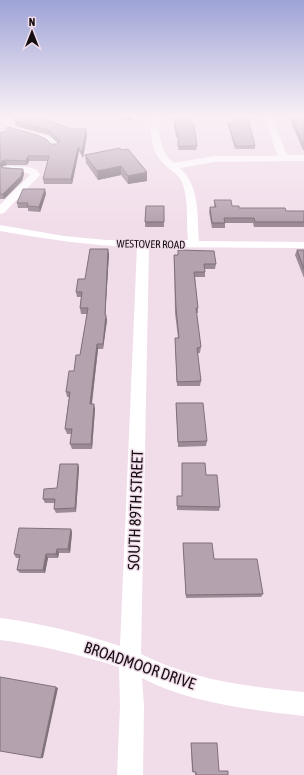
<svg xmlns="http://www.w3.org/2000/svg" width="304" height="775" viewBox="0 0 304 775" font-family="'Asap Condensed',sans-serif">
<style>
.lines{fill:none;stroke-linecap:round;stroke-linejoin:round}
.minor{fill:#fff;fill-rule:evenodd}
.wall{fill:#9c8b96}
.shaded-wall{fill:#7f717a}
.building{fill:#b5a2af;stroke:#7f717a}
.labels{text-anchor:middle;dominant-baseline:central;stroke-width:3;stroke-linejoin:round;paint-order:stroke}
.far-street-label{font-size:11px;fill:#140e12;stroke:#f1ddea}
.near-street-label{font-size:16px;fill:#140e12;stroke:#f1ddea}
</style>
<rect width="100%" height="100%" fill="#f1ddea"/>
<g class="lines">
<g class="minor">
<path d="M8 115H16L13 122 15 127 49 136 59 145 58 147H52L48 142 38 138 8 130 5 122Z"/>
<path d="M151 115H159C159 133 159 151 174 163L214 156H278L263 115H271L287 155H304V161L214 162 180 168C200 186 197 216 199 241L304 242V248L149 247 141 654C192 680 248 687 304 692V716C252 710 189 703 142 678L144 706 143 775H117L120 706 119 667C80 655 41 645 0 640V618C41 623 80 633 120 646L137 247C91 246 46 239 0 231V225L64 236 106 240H188C186 222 189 199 182 182 178 174 170 170 164 164 150 151 151 133 151 115Z"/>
<path d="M7 166 29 167 37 170 40 175 4 213 0 214V205L30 175 28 173 4 171 2 169 4 167Z"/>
</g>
</g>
<g class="wall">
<rect x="120" y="115" width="12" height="5"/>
<path d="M174 115 192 125 197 146 196 150H178V137H176L174 124Z"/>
<path d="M231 115H247L255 146V149H235L228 126V123H234Z"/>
<path d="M288 115H304V150H303Z"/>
<path d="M14 118 71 129 87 134 83 158 79 151 72 184H44L43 179 48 161H29L27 165H7L3 166 2 167 23 169 24 174 22 181 4 199H0V133L51 144H57L58 143 49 135 16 126Z"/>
<path d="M120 148 147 181 128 184 121 175 98 180 86 163 85 155Z"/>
<path d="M45 189 46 194 40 212 28 211V208H18L17 203Z"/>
<path d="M214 200 239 208 286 211H304V227H254L253 223H225V228H212L209 212 210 207H214Z"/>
<path d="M146 206H164V227H145Z"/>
<path d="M178 250 216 264 215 269H205V277H195L198 308V313H196L201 347 200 353H197L201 381 200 386H177L175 343V338H178L175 313 174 260V255H178Z"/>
<path d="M297 250H304V278L295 255Z"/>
<path d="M109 254 105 315 107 320 103 349H98L92 404 95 409 92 449H72L70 444 72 434H67L65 429 69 397H67L66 392 80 355 87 314H81L80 308 81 297H77L76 292 85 279Z"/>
<path d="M176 403 207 441 206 446 178 447Z"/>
<path d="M182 463 206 475 220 507 219 511 177 510V496H182Z"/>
<path d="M78 464 79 468 76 512 56 513 54 509 55 503H45L43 499 57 488Z"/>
<path d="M71 529 72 533 70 553H59L58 558H48L45 573H20L17 570 19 558H16L14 554Z"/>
<path d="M183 543 214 559 263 594 261 597 186 598 183 547Z"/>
<path d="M191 743 219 771 228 775H195V772H192L191 744Z"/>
</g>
<g class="shaded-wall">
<path d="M86 129 87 134 83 158 82 153Z"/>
<path d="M78 147 79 151 72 184 71 179Z"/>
<path d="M28 156 29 161 27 165 26 161Z"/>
<path d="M5 160 7 165 3 166 1 170 0 165 2 161Z"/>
<path d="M121 166V175L98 180 97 171Z"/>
<path d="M23 169 24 174 22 181 4 199 3 194Z"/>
<path d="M147 172V181L128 184V176Z"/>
<path d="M45 189 46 194 40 212 39 207Z"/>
<path d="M108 249 109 254 105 320V315Z"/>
<path d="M106 315 107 320 103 349V344Z"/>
<path d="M97 344 98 349 91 409 90 404Z"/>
<path d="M94 404 95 409 92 449 91 444Z"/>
<path d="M78 464 79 468 76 512 75 508Z"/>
<path d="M71 529 72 533 70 553 68 549Z"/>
<path d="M57 549 59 553 58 558 56 554Z"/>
<path d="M46 554 48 558 45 573 43 570Z"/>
<path d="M56 687 58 688 43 758H41Z"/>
</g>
<g class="building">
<path d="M16 115H34L71 129H86L82 153 78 147 71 179H43L49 156H28L26 161 5 160 2 161 0 165V133L6 131 8 127 37 135 46 139 51 144H57L60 141 49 130 15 121 14 118Z"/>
<path d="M174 115H191L192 125H194L197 146H178V132H176Z"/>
<path d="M233 115H247L255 146H236L228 123H235Z"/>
<path d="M290 115H304V145Z"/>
<path d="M120 148 121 150 128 149 147 172 128 176 121 166 97 171 85 155Z"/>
<path d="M0 166 3 168 23 169 21 176 3 194H0Z"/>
<path d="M23 189H45L39 207 27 206 28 203H17Z"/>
<path d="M214 200H231L232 206H239V208H285L286 211H304V222H255L254 218H224L225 223H212L210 207H216Z"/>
<path d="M146 206H164V222H145Z"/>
<path d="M90 249H108L105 315H106L103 344H97L90 404H94L91 444H70L72 429H65L70 392H66L69 371H74L76 355H80L88 308H80L82 292H76L78 279H85Z"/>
<path d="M178 250 214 251 216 264H204L205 272H194L198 308H196L201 347 197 348 201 381 177 382 175 338H179L176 308 174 255H178Z"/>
<path d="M297 250H304V269Z"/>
<path d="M176 403H203L207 441 178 442Z"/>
<path d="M182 463H205L206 475H217L220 507 177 506V496H182Z"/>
<path d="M60 464H78L75 508 54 509 55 499H43L44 489 57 488Z"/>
<path d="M19 528 71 529 68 549H57L56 554H46L43 570H17L20 555 14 554Z"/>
<path d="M183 543H212L214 559H257L263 594 186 595Z"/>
<path d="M0 677 56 687 41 758 0 751Z"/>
<path d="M191 743H217L219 771H228V775H196V772H193Z"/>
</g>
<linearGradient id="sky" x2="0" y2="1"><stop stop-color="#9ea3d6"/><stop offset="0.52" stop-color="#f9f0f6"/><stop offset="1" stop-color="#f9f0f6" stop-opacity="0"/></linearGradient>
<rect width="304" height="223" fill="url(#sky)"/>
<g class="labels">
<g class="far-street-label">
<text transform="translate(151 244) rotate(1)">WESTOVER ROAD</text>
</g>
<g class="near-street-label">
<text transform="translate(135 510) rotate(-88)">SOUTH 89TH STREET</text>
<text transform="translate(140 665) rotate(19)">BROADMOOR DRIVE</text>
</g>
</g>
<g transform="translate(32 32)" stroke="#f1ddea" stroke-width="3" paint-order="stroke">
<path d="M0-3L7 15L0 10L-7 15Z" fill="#140e12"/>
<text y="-6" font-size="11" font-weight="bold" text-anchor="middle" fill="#140e12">N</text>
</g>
</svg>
